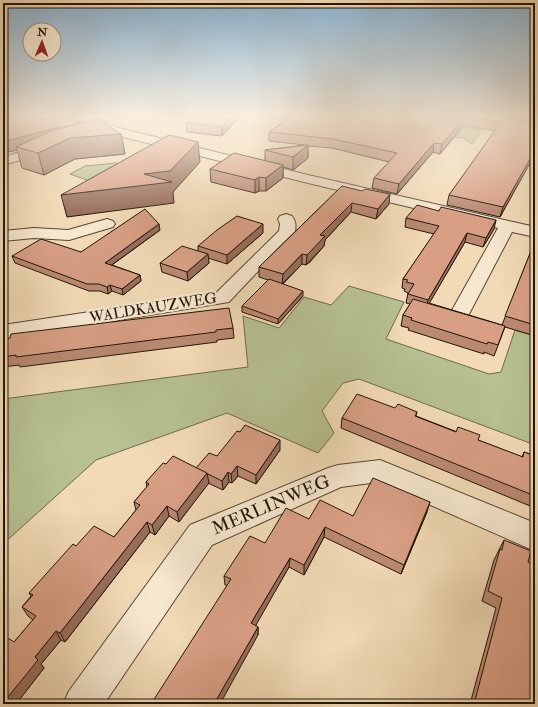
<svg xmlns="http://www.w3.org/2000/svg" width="538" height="707" viewBox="0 0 538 707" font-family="'IM FELL Double Pica',serif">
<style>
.green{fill:#b6c090;stroke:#6b6b4d}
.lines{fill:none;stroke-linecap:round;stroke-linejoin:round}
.minor-casing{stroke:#544735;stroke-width:2}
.minor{fill:#f6e7cf;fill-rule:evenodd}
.wall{fill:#ba8972;stroke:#20160a}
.shaded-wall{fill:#976f5d;stroke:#20160a}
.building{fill:#d89f85;stroke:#20160a}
.labels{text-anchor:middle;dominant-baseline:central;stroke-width:4;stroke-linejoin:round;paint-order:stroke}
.street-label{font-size:15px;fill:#20160a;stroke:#f6e7cf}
.near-street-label{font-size:18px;fill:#20160a;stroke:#f6e7cf}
</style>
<rect width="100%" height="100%" fill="#f1dab5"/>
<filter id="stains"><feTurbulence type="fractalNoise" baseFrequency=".005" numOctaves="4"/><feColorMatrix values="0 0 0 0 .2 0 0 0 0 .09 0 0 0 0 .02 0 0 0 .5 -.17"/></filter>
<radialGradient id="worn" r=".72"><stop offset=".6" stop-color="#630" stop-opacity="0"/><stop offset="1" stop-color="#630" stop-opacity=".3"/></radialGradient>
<g class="green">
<path d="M442 123 481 130 472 144 464 138 452 137Z"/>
<path d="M116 163 128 165 95 183 70 174 85 166Z"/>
<path d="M349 286 404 302 386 339 489 374 501 372 515 330 535 336V445L359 379 343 383 322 411 334 433 318 453 227 413 96 460 3 544V399L248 367 243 316 279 328 304 297 331 305Z"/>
</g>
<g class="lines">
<defs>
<g id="minor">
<path d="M70 116H87L119 128 308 175 535 227V237L512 232 468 316 461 318 454 316 451 312 498 228 308 183 111 134 72 119Z"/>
<path d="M47 144 52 145 54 148 52 151 3 165V157Z"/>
<path d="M286 214 292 216C296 221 296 225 295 232L229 302 3 339V325L216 293 279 231 280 224 278 219 280 216Z"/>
<path d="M107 219 113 221 115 224 113 227 69 240 34 238 3 241V231L34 228 68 230Z"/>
<path d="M380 460 535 523V551L378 482 341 487 212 545 104 704H63L69 691 190 525 328 468 338 465Z"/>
</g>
</defs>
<use href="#minor" class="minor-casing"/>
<use href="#minor" class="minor"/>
</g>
<g class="wall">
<path d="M3 116 76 121 121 134 125 154 75 159 44 175 22 168 17 150 3 153Z"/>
<path d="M240 116 222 136 187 132 186 123Z"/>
<path d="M259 116H503L535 125V154L500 217 447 205 449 195 495 131 464 125 440 154 433 152 397 194 372 188 374 178 389 162 332 148 308 146V158L293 170 283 167V178L266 191H259L255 193 211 182 210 169 265 160V150L305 145 269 141V132L285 121Z"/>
<path d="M507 116H535V125Z"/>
<path d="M342 186 389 204 376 219 351 212 325 240 324 246 310 262 306 265 302 264 283 284 303 296 278 324 242 312V306L268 280 259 277V267Z"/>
<path d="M406 218 494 229 483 247 465 242 429 303 502 325 535 241V336L505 327 494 356 484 352V354L408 330 409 328 401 326 403 315 410 304 406 303 408 293 404 291 405 289 402 288 403 279 434 234 405 227Z"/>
<path d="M160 230 112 265 140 275 141 281 123 295 112 291 108 294 100 291H89L15 263 12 256 81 252Z"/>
<path d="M263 233 227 264 208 258 209 263 188 281 162 272 160 263 198 251V246Z"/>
<path d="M233 328 234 338 217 340V342L20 367 19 365 3 367V339Z"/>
<path d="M417 412 416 416 478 440 522 457 524 452 535 456V508L341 428 342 418Z"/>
<path d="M280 450 256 484 238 476 232 483 229 482 223 490 208 483 179 522 169 516 155 535 150 532 65 642 61 640 41 664 44 668 16 704H3L14 642 33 620 28 616 22 607 31 596 29 593 76 546 114 537 136 510 134 502 147 487 146 482 166 464 196 468 217 456Z"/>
<path d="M427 512 401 574 324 537 304 575 289 567 255 625 258 627V635L226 585H225L224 576 265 543 309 519 353 516Z"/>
<path d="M504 540 528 562 535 704H470L496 608 482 601 494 560Z"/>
</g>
<g class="shaded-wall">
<path d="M232 116H240L222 136V127Z"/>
<path d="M466 116 464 125 440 154 442 144Z"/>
<path d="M59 127 62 137 16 147 17 150 3 153V142Z"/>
<path d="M121 134 125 154 75 159 44 175 38 153 70 138Z"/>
<path d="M198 142 200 162 173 192 174 203 67 217 61 195 144 174Z"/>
<path d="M434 143 433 152 397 194 399 184Z"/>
<path d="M308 145V158L293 170V157Z"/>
<path d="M535 150V154L500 217 503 207Z"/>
<path d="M283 165V178L266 191V178Z"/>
<path d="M259 177V191L255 193V180Z"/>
<path d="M390 194 389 204 376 219 378 209Z"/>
<path d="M352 203 351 212 325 240 324 246 306 265 307 255 320 235Z"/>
<path d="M496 220 494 229 483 247 486 238Z"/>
<path d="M159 224 160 230 106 269 105 263Z"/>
<path d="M263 224V233L227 264V255Z"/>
<path d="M467 233 465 242 426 309 428 300Z"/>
<path d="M208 254 209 263 188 281 187 272Z"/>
<path d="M302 254V264L282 284 283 274Z"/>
<path d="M140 275 141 281 123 295 122 289Z"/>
<path d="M110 285 112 291 108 294 107 287Z"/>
<path d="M303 291V296L278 324V319Z"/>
<path d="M280 440V450L256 484V475Z"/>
<path d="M237 466 238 476 232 483 231 474Z"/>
<path d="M228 472 229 482 223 490 222 481Z"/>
<path d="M207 473 209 483 179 522 177 512Z"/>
<path d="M430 502 427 512 401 574 404 565Z"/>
<path d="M167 506 169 516 155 535 152 525Z"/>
<path d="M147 522 150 532 65 642 60 633Z"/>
<path d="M325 527 324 537 304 575V565Z"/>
<path d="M290 558 289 567 252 632 251 623Z"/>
<path d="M258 627V635L220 704H214Z"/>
<path d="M56 631 61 640 41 664 44 668 16 704H3L35 657Z"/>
</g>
<g class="building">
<path d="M3 116H68L76 121 83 122 60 128 59 127 3 142Z"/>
<path d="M193 116H232L222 127 186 123Z"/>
<path d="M293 116H466L442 144 434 143 399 184 374 178 397 153 333 139 269 132Z"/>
<path d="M466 116H503L535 125V150L503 207 449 195 501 122Z"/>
<path d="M97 119 121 134 70 138 38 153 16 147 51 131Z"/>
<path d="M169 135 198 142 170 171 144 174 172 182 61 195Z"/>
<path d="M308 145 293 157 265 150Z"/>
<path d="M234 153 283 165 266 178 259 177 255 180 210 169Z"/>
<path d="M342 186 362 191 365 189 390 194 378 209 352 203 320 235 325 236 310 252 307 255 302 254 283 274 259 267Z"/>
<path d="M417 205 439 211 441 207 496 220 486 238 467 233 428 300 408 294 414 284 406 282 408 280 403 279 439 226 406 218Z"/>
<path d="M145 209 159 224 105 263 140 275 122 289 110 285 107 287 99 284H87L12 256 41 239 81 252Z"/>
<path d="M237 216 263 224 227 255 198 246 217 230Z"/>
<path d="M535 241V325L505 316Z"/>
<path d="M182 246 208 254 187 272 160 263Z"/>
<path d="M269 279 303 291 278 319 242 306Z"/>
<path d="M413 299 505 326 498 345 488 342 487 344 411 320 412 318 403 315Z"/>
<path d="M229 308 233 328 216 330V332L16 357V355L3 357V339L10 338 11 334Z"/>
<path d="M357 394 395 408 398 404 417 412 415 416 456 432 458 427 480 435 478 440 523 457 524 452 535 456V496L342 418Z"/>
<path d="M245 425 280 440 256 475 237 466 231 474 228 472 222 481 196 468 209 453 217 456 237 431 240 432Z"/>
<path d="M173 456 207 473 177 512 167 506 152 525 147 522 60 633 56 631 35 657 38 660 3 703V635L14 642 36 616 22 607 33 595 29 593 73 544 76 546 94 526 114 537 140 505 134 502 149 484 146 482 163 463 166 464Z"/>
<path d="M373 478 430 502 404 565 325 527 304 565 290 558 251 623 258 627 214 704H151L231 579 224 576 250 536 265 543 286 508 309 519 320 500 353 516Z"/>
<path d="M504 540 531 551 528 562 535 565V704H474L502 598 488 591 500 549 502 550Z"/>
</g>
<linearGradient id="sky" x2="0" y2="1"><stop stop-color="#8bb6d5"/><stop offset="0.54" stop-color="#f9eede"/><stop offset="1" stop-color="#f9eede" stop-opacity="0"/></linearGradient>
<rect width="538" height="215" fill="url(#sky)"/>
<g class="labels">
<g class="street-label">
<text transform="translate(153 308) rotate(-9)">WALDKAUZWEG</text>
</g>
<g class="near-street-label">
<text transform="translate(271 505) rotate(-23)">MERLINWEG</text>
</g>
</g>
<rect width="538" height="707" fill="none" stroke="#f1dab5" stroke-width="16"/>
<rect x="4" y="4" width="530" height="699" fill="none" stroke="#20160a" stroke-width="2"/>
<rect x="8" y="8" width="522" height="691" fill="none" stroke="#20160a"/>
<g transform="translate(42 42) rotate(2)"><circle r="19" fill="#f6e7cf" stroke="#a09380"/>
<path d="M0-3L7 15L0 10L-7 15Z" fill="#8f2418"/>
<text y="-6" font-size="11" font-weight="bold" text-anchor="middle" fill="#20160a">N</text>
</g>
<rect width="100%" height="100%" filter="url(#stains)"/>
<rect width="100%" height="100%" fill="url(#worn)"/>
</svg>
